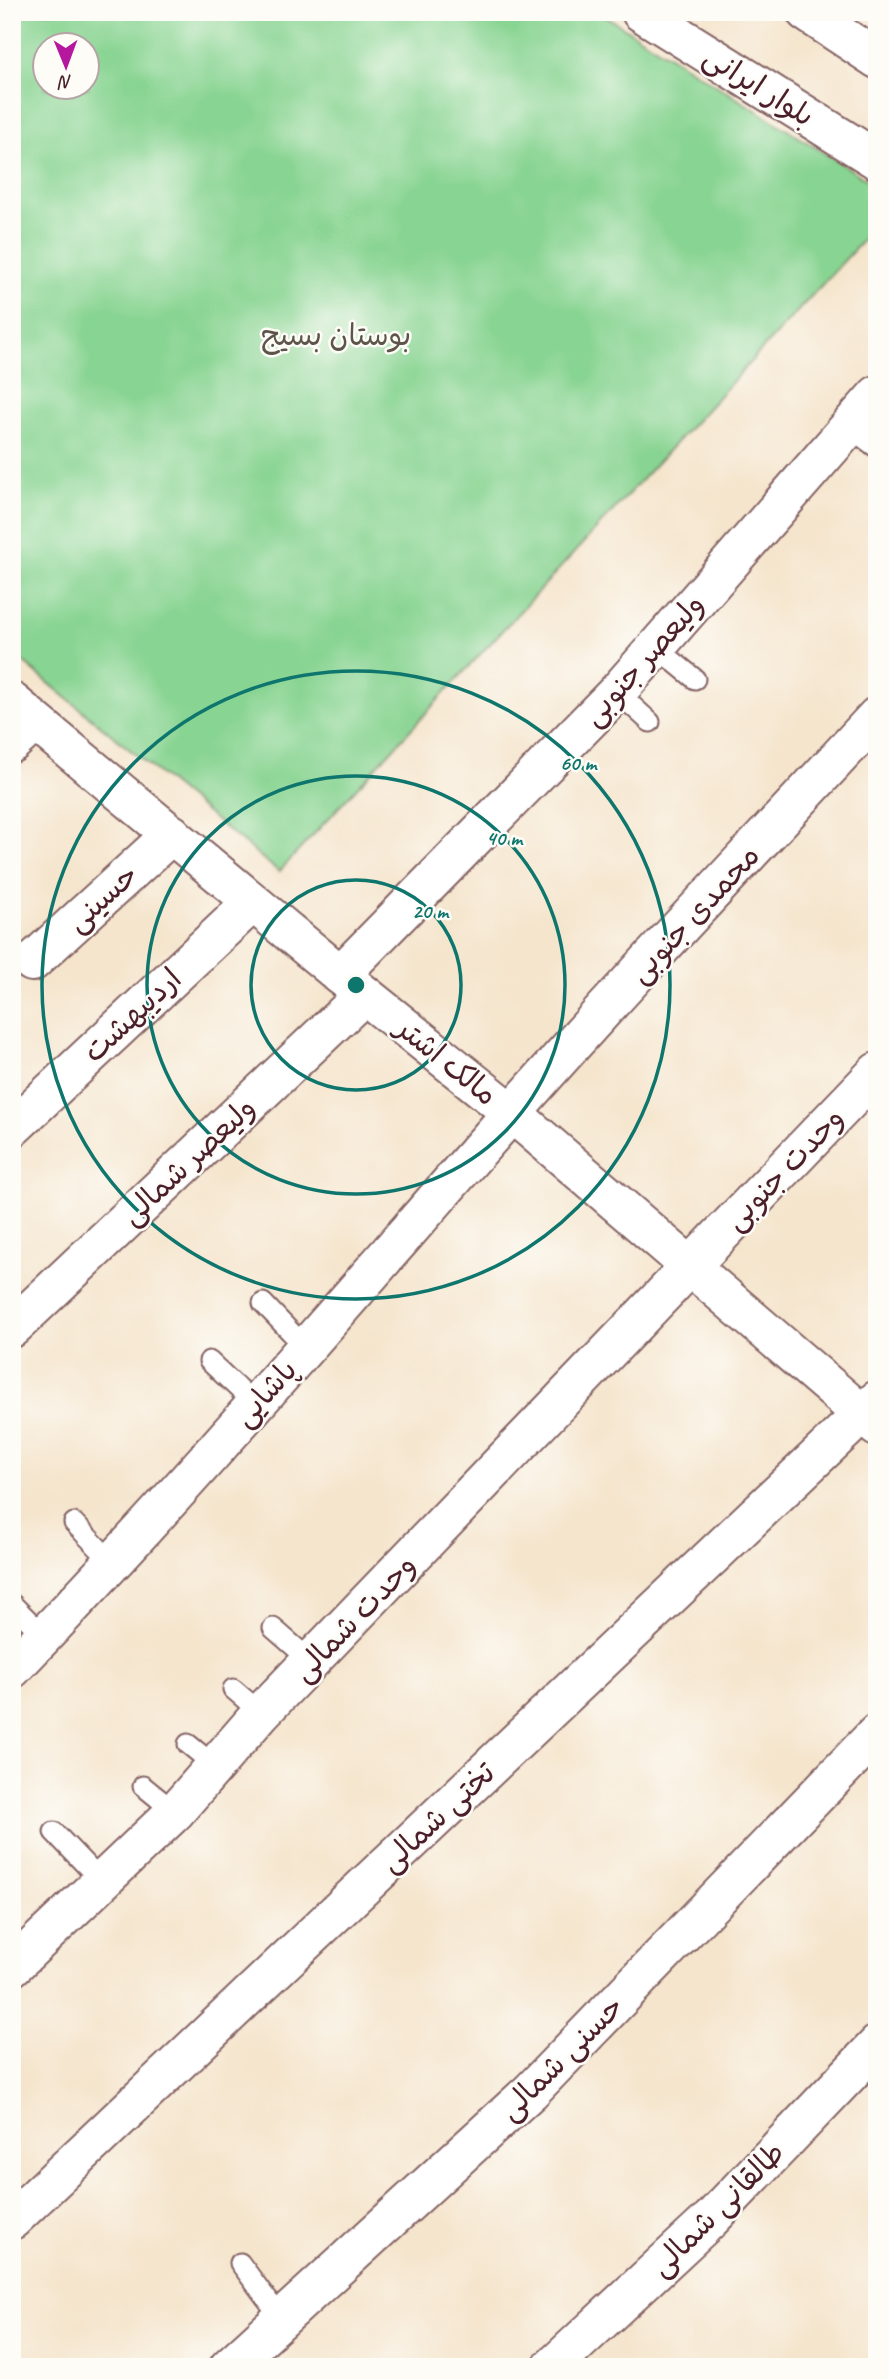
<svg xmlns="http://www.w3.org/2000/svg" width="889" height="2379" viewBox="0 0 889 2379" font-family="Caveat,'Playpen Sans Arabic',sans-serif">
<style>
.green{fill:#88d492;stroke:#697a5e;stroke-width:2;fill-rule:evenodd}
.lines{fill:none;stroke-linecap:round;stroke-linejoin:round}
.lane-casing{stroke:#866464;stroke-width:23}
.street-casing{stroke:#866464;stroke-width:42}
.secondary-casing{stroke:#866464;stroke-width:42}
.lane{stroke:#fff;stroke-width:19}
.street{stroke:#fff;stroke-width:38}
.secondary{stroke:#fff;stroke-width:38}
.ring{fill:none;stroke:#0f766e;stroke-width:3.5}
.labels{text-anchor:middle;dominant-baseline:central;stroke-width:5;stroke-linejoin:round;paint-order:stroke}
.street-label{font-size:30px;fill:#4a1f2b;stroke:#fdfcf7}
.park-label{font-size:30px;fill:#5d554a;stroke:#fdfcf7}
.centre{fill:#0f766e;stroke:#fdfcf7;stroke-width:3.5}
.ring-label{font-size:21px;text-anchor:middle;font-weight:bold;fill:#0f766e;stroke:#fdfcf7;stroke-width:5;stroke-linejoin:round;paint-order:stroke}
</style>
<rect width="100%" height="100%" fill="#fdfcf7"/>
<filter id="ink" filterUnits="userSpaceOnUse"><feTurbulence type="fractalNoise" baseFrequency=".0143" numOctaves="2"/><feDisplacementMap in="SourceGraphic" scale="14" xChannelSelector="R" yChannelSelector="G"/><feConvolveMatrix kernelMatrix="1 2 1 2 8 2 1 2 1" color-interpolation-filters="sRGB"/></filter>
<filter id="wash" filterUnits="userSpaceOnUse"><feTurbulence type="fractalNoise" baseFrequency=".00686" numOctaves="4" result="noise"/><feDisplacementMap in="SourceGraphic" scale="28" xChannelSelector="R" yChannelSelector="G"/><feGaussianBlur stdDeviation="1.57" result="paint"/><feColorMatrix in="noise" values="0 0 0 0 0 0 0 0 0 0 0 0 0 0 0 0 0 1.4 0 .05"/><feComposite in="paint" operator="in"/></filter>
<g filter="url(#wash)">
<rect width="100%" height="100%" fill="#f5e5cd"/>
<path class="green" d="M12 12H599L877 186V225L279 872 12 653ZM46 46H88V88H46Z"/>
</g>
<g filter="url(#ink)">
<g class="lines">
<defs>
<g id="lane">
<path d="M849 427 877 448"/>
<path d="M656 647 695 679"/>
<path d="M617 692 650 722"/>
<path d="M263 1303 306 1348"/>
<path d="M209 1361 255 1404"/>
<path d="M74 1523 113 1563"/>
<path d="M12 1604 44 1636"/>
<path d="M273 1628 312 1662"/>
<path d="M233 1689 261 1713"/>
<path d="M188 1744 215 1766"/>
<path d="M143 1786 175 1812"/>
<path d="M54 1832 101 1881"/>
<path d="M240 2263 281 2318"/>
</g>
<g id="street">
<path d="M12 743 35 722"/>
<path d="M32 962 172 834"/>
<path d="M340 975 617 692 877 395"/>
<path d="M12 1128 252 903"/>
<path d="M12 1328 364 995"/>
<path d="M12 1669C184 1491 345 1302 509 1116 628 980 754 849 877 716"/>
<path d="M12 1967 175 1812 261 1713 877 1072"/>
<path d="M12 2220 877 1400"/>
<path d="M229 2367 531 2091 877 1733"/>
<path d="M552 2367 711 2219 877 2045"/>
</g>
<g id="secondary">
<path d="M641 12 877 160"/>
<path d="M806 12 877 59"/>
<path d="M12 702 355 987 512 1113 877 1427"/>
</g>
</defs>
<use href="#lane" class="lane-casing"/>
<use href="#street" class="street-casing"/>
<use href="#secondary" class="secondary-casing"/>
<use href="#lane" class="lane"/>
<use href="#street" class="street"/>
<use href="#secondary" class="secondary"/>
</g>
</g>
<g class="ring">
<circle cx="356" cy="985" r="105"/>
<circle cx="356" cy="985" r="209"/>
<circle cx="356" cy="985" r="314"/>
</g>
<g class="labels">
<g class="street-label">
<text transform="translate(759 86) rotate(32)">بلوار ایرانی</text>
<text transform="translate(643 660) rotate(-48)">ولیعصر جنوبی</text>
<text transform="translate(102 898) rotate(-42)">حسینی</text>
<text transform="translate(694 914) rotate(-47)">محمدی جنوبی</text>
<text transform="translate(132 1015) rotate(-43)">اردیبهشت</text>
<text transform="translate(447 1061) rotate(39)">مالک اشتر</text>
<text transform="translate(188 1161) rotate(-43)">ولیعصر شمالی</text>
<text transform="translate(784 1169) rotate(-46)">وحدت جنوبی</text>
<text transform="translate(265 1393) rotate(-48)">پاشایی</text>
<text transform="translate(354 1618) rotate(-46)">وحدت شمالی</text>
<text transform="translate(437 1817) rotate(-43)">تختی شمالی</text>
<text transform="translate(561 2058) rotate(-45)">حسنی شمالی</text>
<text transform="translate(717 2209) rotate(-45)">طالقانی شمالی</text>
</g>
<g class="park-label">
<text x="336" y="335">بوستان بسیج</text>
</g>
</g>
<circle cx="356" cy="985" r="10" class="centre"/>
<g class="ring-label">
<text x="578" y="770">60 m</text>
<text x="504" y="845">40 m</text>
<text x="430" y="918">20 m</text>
</g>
<rect width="889" height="2379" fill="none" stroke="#fdfcf7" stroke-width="42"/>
<g transform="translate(66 66) rotate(179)"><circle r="33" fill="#fdfcf7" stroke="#b5a4a5" stroke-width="2"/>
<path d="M0-5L12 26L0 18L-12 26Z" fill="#b5179e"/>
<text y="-10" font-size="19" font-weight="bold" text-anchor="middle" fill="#4a1f2b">N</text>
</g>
</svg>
